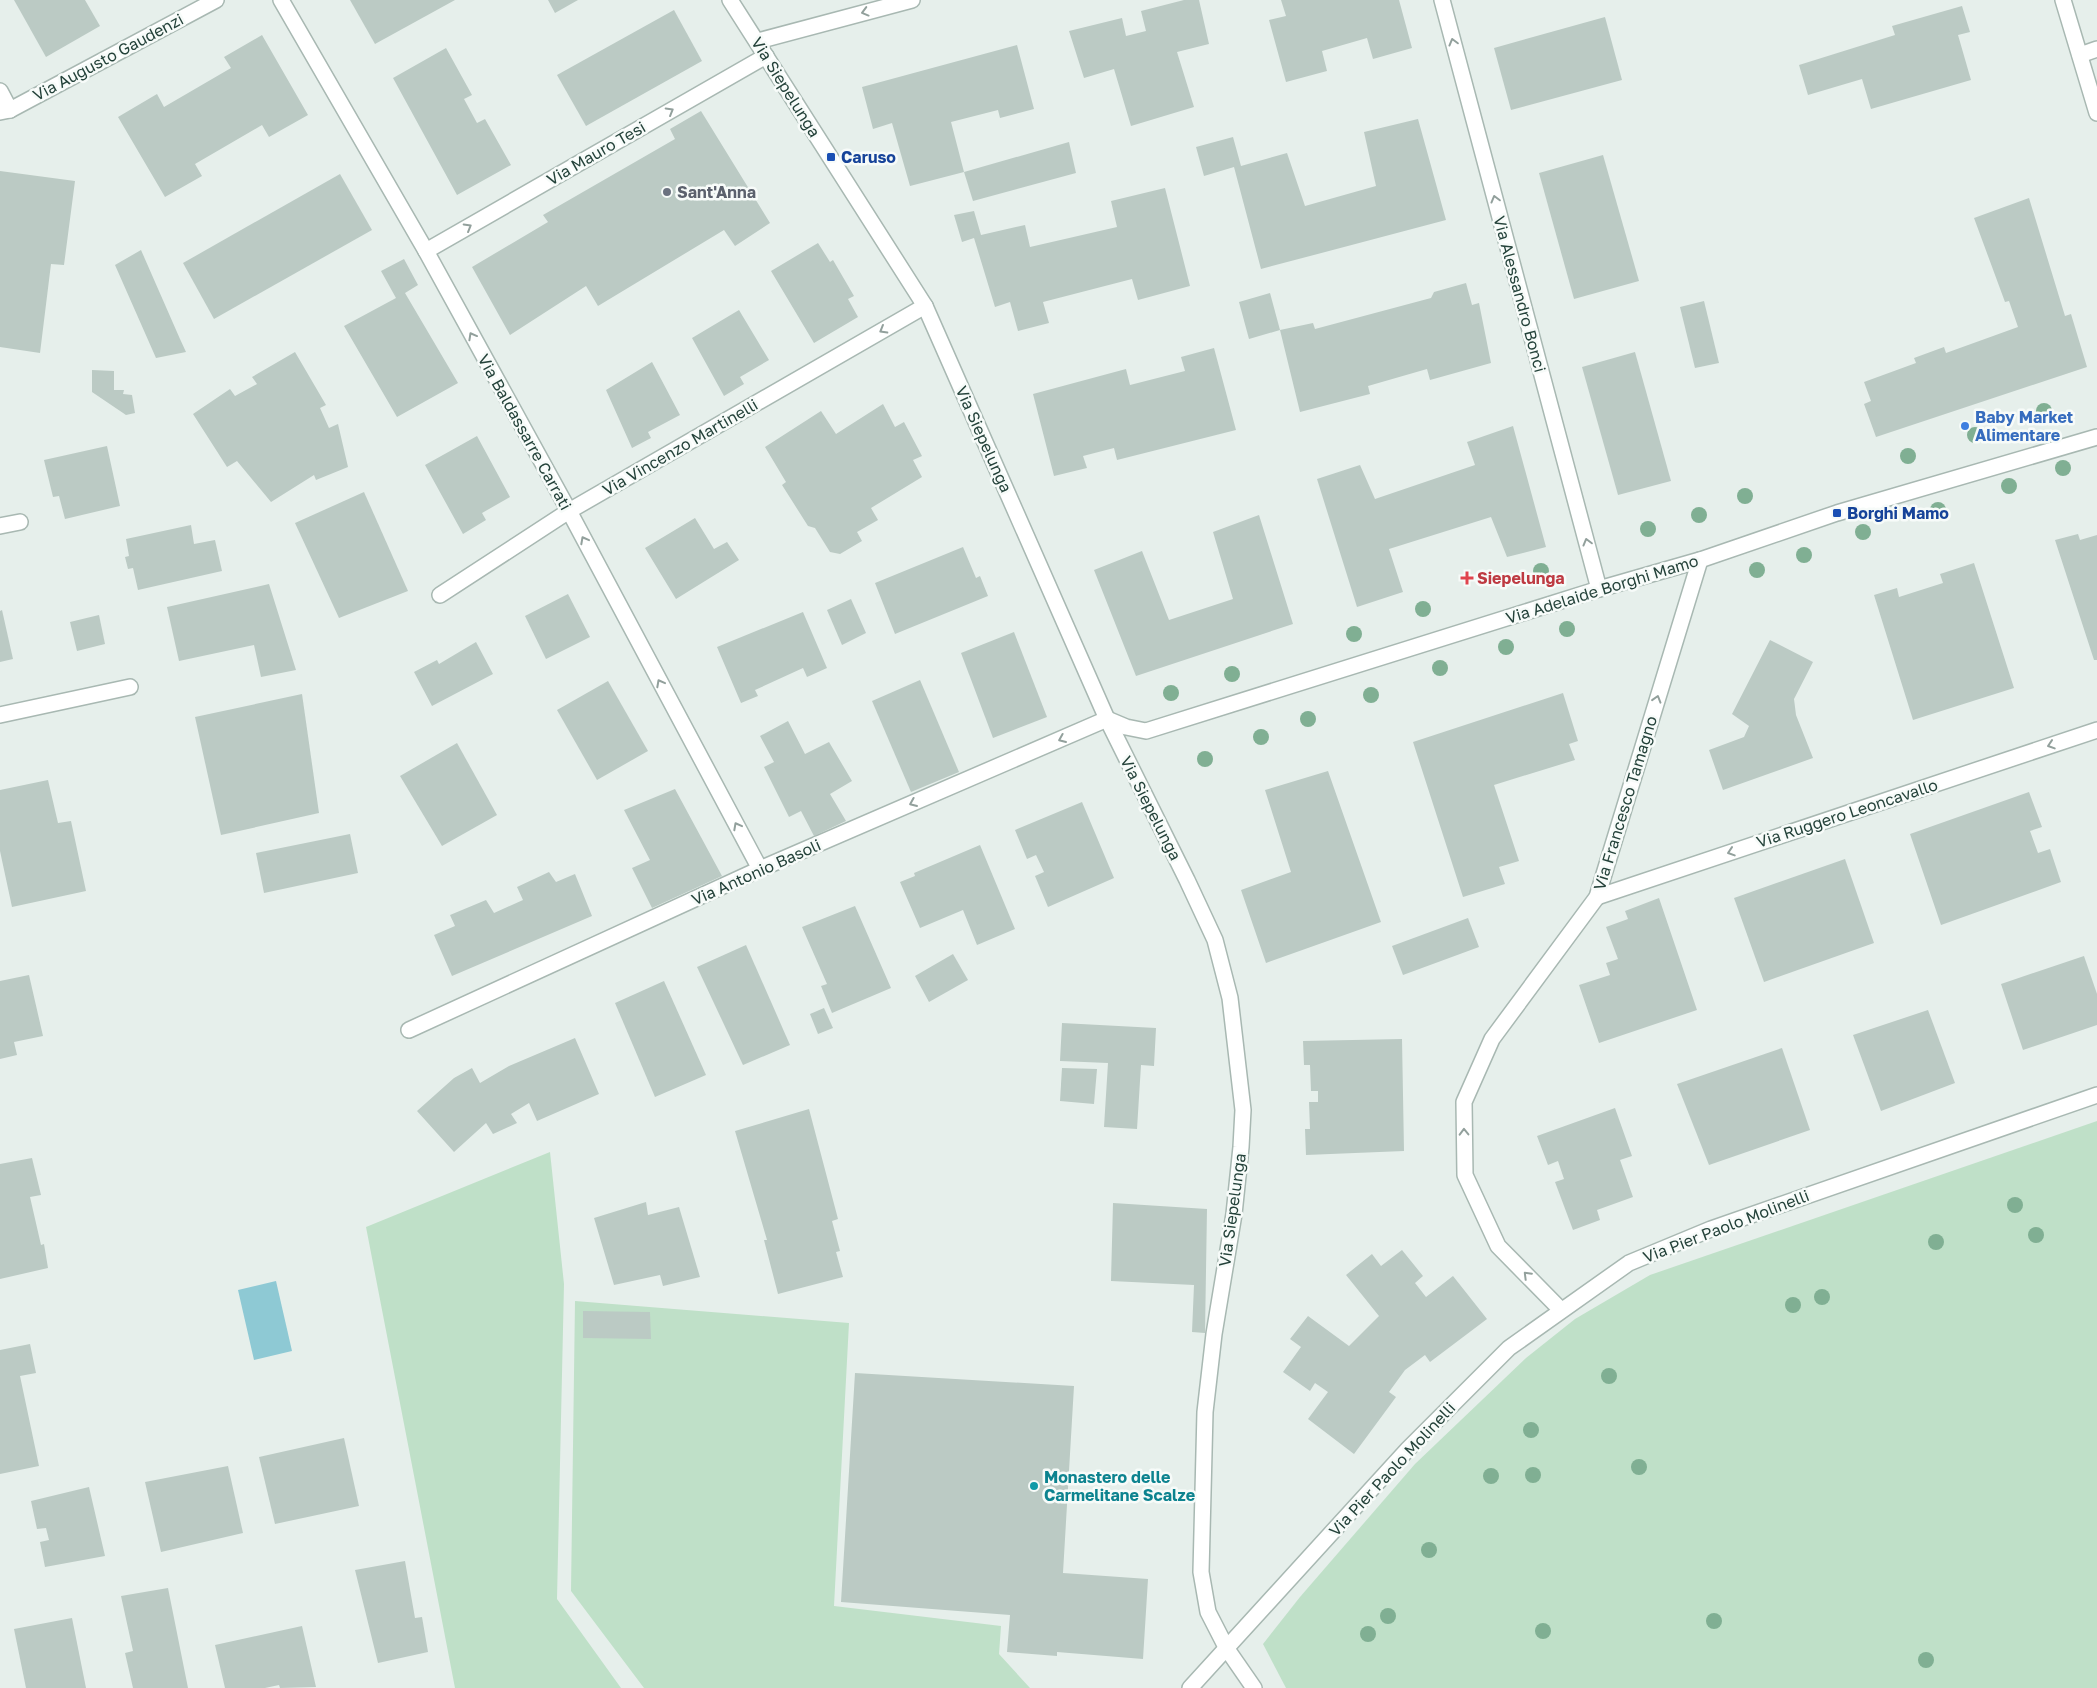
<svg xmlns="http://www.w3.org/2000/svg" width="2097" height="1688" viewBox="0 0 2097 1688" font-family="'Golos Text',sans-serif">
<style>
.green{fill:#bfe0c8}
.water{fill:#8ec9d4}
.building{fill:#bbcac4}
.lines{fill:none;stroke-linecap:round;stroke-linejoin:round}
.minor-casing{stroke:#a8b8b2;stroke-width:18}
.tertiary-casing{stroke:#a8b8b2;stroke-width:18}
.minor{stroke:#fff;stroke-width:15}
.tertiary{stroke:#fff;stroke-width:15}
.tree{fill:#80af93}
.oneway{stroke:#92a09c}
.transit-dot{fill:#1a4fb4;stroke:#f7fbf9;stroke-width:2}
.worship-dot{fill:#6b7280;stroke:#f7fbf9;stroke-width:2}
.shop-dot{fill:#3f7fe0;stroke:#f7fbf9;stroke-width:2}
.health-dot{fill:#e0444e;stroke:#f7fbf9;stroke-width:2}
.culture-dot{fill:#0f9aa8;stroke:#f7fbf9;stroke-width:2}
.labels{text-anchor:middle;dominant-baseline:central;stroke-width:5;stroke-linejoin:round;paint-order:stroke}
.street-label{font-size:16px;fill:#24423a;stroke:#f7fbf9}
.transit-label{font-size:16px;font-weight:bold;fill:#164399;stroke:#f7fbf9;text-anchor:start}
.worship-label{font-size:16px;font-weight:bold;fill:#5b616d;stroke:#f7fbf9;text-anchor:start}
.shop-label{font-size:16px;font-weight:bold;fill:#366cbe;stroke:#f7fbf9;text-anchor:start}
.health-label{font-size:16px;font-weight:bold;fill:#be3a42;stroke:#f7fbf9;text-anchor:start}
.culture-label{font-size:16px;font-weight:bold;fill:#0d838f;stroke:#f7fbf9;text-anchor:start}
</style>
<rect width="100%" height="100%" fill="#e6efeb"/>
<g class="green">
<path d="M2097 1121V1688H1286L1263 1644 1300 1597 1415 1464 1526 1358 1575 1319 1650 1275Z"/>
<path d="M550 1152 564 1284 557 1599 621 1688H455L366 1227Z"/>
<path d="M575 1301 849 1323 834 1606 1001 1626 999 1654 1030 1688H644L571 1591Z"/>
</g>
<path class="water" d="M276 1281 292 1351 254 1360 238 1290Z"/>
<g class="building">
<path d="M14 0H85L100 26 46 57Z"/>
<path d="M350 0H455L375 44Z"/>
<path d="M548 0H578L555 13Z"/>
<path d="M1184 0H1199L1209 44 1177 52 1194 107 1131 126 1114 69 1084 78 1069 31 1122 18 1126 36 1146 31 1141 11Z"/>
<path d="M1281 0H1399L1412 48 1373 59 1367 38 1322 51 1327 71 1286 82 1269 20 1286 16Z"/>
<path d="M1962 6 1970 32 1958 35 1971 80 1871 109 1862 79 1808 95 1799 65 1895 35 1892 26Z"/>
<path d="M674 10 702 61 586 126 557 75Z"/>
<path d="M1605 17 1622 80 1511 110 1494 48Z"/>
<path d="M262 35 308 115 269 137 262 125 195 164 202 176 165 197 118 117 157 94 164 107 231 68 224 57Z"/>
<path d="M1017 45 1034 109 1000 118 998 110 951 122 964 172 910 186 892 123 873 129 862 87Z"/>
<path d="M446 48 472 95 464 99 477 123 485 119 511 165 457 195 393 78Z"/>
<path d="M701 111 770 223 735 246 724 230 598 306 586 286 510 335 472 267 548 222 543 215 675 139 670 129Z"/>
<path d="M1418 119 1446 220 1261 269 1234 167 1204 176 1196 147 1233 137 1241 166 1287 153 1305 206 1376 186 1364 132Z"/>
<path d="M1069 142 1076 173 973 201 964 172Z"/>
<path d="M1603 155 1639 281 1574 299 1539 173Z"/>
<path d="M0 171 75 181 64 265 51 264 40 353 0 347Z"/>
<path d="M340 174 372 230 214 319 183 263Z"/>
<path d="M1165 188 1190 286 1138 300 1132 279 1043 302 1049 323 1018 331 1010 302 995 307 974 238 962 242 954 215 974 211 981 235 1025 225 1030 247 1117 227 1111 201Z"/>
<path d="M2029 198 2065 316 2071 314 2087 367 1876 437 1864 404 1871 401 1864 382 1916 363 1914 358 1944 347 1946 353 2018 327 2009 301 2005 302 1974 218Z"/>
<path d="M818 243 830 262 833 260 854 296 848 299 858 317 814 343 771 271Z"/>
<path d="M141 250 180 339 186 352 156 358 115 265Z"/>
<path d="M404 259 418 285 405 293 458 383 397 417 344 326 396 298 381 271Z"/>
<path d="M1466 283 1472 305 1479 303 1491 363 1430 380 1427 369 1368 386 1370 394 1300 412 1280 330 1313 323 1315 329 1431 298 1434 292Z"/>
<path d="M1270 293 1280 330 1249 339 1239 302Z"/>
<path d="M1704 301 1719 363 1695 368 1680 307Z"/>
<path d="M739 310 769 360 740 377 744 384 724 396 692 338Z"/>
<path d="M1214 348 1236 430 1117 460 1114 448 1083 456 1087 468 1054 476 1033 394 1126 369 1130 385 1185 371 1181 357Z"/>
<path d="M295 352 326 405 320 408 329 428 338 424 348 467 316 480 314 475 271 502 237 461 227 467 193 414 230 389 235 396 257 384 252 377Z"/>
<path d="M1635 352 1671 481 1618 495 1582 367Z"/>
<path d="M652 362 680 415 648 432 651 438 632 448 606 390Z"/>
<path d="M92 370 114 371V390H124L123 394 132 395 135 413 126 415 92 392Z"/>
<path d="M883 404 895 427 904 422 922 456 913 460 922 477 871 508 878 520 857 532 862 541 840 554 830 552 815 528 808 526 782 485 786 482 765 447 821 411 836 434Z"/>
<path d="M1513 426 1546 547 1507 557 1491 517 1389 549 1403 592 1357 607 1317 479 1360 465 1375 499 1475 465 1467 442Z"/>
<path d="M477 436 510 497 482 513 486 520 463 534 425 465Z"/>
<path d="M107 446 120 506 65 519 59 496 53 497 44 460Z"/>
<path d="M364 492 408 591 339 618 295 523Z"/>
<path d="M1259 515 1293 624 1136 676 1094 570 1142 551 1169 620 1233 599 1213 532Z"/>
<path d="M695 518 714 549 727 542 739 560 676 599 645 548Z"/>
<path d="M191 525 194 544 215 540 222 571 138 590 133 568 128 569 125 557 129 556 126 539Z"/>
<path d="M2078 534 2080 540 2097 535V660H2094L2055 540Z"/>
<path d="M963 547 976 578 980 576 988 596 895 634 875 583Z"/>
<path d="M1974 563 2014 688 1913 720 1874 595 1897 588 1899 597 1943 583 1940 574Z"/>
<path d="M269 584 296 670 261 677 254 645 179 661 167 607Z"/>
<path d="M568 594 590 637 546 659 525 616Z"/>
<path d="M851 599 866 633 842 645 827 610Z"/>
<path d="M2 610 13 659 0 662V611Z"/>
<path d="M803 612 827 668 807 677 803 668 755 690 758 696 741 703 717 647Z"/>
<path d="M99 615 105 644 77 651 70 622Z"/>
<path d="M1014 632 1047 717 993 738 961 653Z"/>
<path d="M1770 640 1813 662 1794 699 1796 715 1813 758 1723 790 1709 750 1744 737 1749 726 1732 714Z"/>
<path d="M476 642 493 674 432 706 414 672 437 660 439 664Z"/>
<path d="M920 680 959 772 911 792 872 701Z"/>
<path d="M608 681 648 751 597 780 557 710Z"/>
<path d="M1563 693 1578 741 1569 744 1575 760 1494 785 1519 861 1499 867 1505 884 1463 897 1413 742Z"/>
<path d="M302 694 319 813 221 835 195 717Z"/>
<path d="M788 721 805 754 829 742 852 781 830 794 846 821 814 836 801 811 789 817 764 767 774 762 760 736Z"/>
<path d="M457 743 497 815 442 846 400 776Z"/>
<path d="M1328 771 1381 922 1266 963 1241 890 1291 872 1265 790Z"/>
<path d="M48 780 58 823 71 821 86 891 12 907 0 851V790Z"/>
<path d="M675 789 722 876 652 908 632 868 650 860 624 810Z"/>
<path d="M2029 792 2042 827 2030 831 2038 853 2050 849 2061 882 1941 925 1910 834Z"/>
<path d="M1082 802 1114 878 1048 907 1035 876 1044 872 1036 855 1027 859 1015 830Z"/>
<path d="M350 834 358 873 264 893 256 853Z"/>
<path d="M980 845 1015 929 977 945 963 910 920 928 900 882 915 876 914 873Z"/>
<path d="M1845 859 1874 943 1764 982 1734 898Z"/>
<path d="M549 872 556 882 575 874 592 916 452 976 434 935 455 926 450 915 486 900 494 913 523 900 517 887Z"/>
<path d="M1659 898 1697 1010 1599 1043 1579 985 1610 975 1606 963 1618 959 1606 927 1628 919 1625 911Z"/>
<path d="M855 906 891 988 832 1013 821 986 827 984 802 927Z"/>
<path d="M1468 918 1479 947 1403 975 1392 946Z"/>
<path d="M746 945 790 1045 743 1065 697 967Z"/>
<path d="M953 954 968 980 929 1002 915 976Z"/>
<path d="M2084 956 2097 994V1025L2023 1050 2001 984Z"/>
<path d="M29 975 43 1036 14 1042 17 1055 0 1059V981Z"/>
<path d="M664 981 706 1075 655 1097 615 1003Z"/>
<path d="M824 1008 833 1028 818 1034 810 1014Z"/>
<path d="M1928 1010 1955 1083 1881 1111 1853 1035Z"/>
<path d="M1062 1023 1156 1028 1154 1066 1141 1065 1137 1129 1104 1127 1108 1063 1060 1061Z"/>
<path d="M575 1038 599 1094 537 1121 529 1103 511 1114 517 1123 493 1134 486 1123 454 1152 417 1111 454 1078 472 1068 480 1083 509 1066Z"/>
<path d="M1402 1039 1404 1151 1306 1155 1305 1129H1310L1309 1102H1318V1091H1311L1310 1065H1304L1303 1041Z"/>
<path d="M1782 1048 1810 1130 1709 1165 1677 1084Z"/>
<path d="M1062 1068 1097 1069 1094 1104 1060 1101Z"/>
<path d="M1615 1108 1632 1156 1620 1160 1633 1197 1597 1210 1600 1220 1573 1230 1555 1182 1564 1179 1558 1161 1548 1165 1537 1136Z"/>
<path d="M809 1109 838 1219 832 1221 840 1251 836 1252 843 1277 778 1294 764 1240H767L735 1131Z"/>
<path d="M32 1158 41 1195 30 1197 41 1245 44 1244 48 1268 0 1279V1164Z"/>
<path d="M646 1202 648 1215 679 1207 700 1277 663 1286 660 1275 614 1285 594 1218Z"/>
<path d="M1113 1203 1207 1209 1205 1333 1192 1332 1194 1285 1111 1281Z"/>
<path d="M1402 1250 1423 1276 1415 1283 1426 1297 1453 1276 1487 1319 1430 1362 1425 1355 1405 1370 1389 1392 1396 1397 1354 1454 1308 1419 1328 1392 1315 1383 1310 1391 1283 1372 1301 1347 1290 1339 1308 1316 1349 1346 1379 1316 1346 1275 1372 1254 1381 1266Z"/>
<path d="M583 1311 650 1312 651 1339 583 1338Z"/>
<path d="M30 1344 36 1373 20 1376 39 1466 0 1474V1350Z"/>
<path d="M855 1373 1074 1386 1063 1573 1148 1579 1143 1659 1057 1652V1656L1007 1652 1010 1615 841 1602Z"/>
<path d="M344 1438 359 1506 275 1524 259 1457Z"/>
<path d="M228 1466 243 1533 161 1552 145 1482Z"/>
<path d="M89 1487 105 1556 45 1567 40 1542 49 1540 46 1528 37 1529 31 1501Z"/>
<path d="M405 1561 415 1618 422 1617 428 1652 378 1663 355 1570Z"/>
<path d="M168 1588 188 1688H133L125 1653 133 1651 121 1596Z"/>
<path d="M72 1618 86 1688H26L14 1629Z"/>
<path d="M302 1626 316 1687 280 1688 279 1685 265 1688H225L215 1645Z"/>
</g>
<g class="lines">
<defs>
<g id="minor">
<path d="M281 0 426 251 569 511 760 869"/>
<path d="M730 0 925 306 1107 719 1187 880 1215 940 1230 998 1243 1110 1241 1147 1234 1214 1214 1334 1205 1412 1201 1572 1208 1612 1227 1649"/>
<path d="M1442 0 1599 589"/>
<path d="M2063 0 2097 113"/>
<path d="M758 41 912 0"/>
<path d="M2080 55 2097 49"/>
<path d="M0 91 10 110"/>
<path d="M0 112 10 110 216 0"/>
<path d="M426 251 766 56"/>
<path d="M0 526 20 522"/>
<path d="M440 595 569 511 925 306"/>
<path d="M0 715 130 687"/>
<path d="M1107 719 1126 727 1146 731 1599 589 1700 560 1837 513 2097 437"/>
<path d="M1597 897 2097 730"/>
<path d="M409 1030 760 869 1107 719"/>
<path d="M1561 1310 1498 1246 1465 1175 1464 1102 1492 1039 1597 897 1700 560"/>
</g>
<g id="tertiary">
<path d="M1227 1649 1254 1688"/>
<path d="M1190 1688 1408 1449 1509 1348 1629 1263 1711 1229 2097 1095"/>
</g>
</defs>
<use href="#minor" class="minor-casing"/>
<use href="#tertiary" class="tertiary-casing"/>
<use href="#minor" class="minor"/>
<use href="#tertiary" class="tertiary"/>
</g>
<g class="tree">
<circle cx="2044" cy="411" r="8"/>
<circle cx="1975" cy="435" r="8"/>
<circle cx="1908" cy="456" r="8"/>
<circle cx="2063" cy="468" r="8"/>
<circle cx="2009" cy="486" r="8"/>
<circle cx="1745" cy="496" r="8"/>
<circle cx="1938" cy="510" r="8"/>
<circle cx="1699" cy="515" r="8"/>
<circle cx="1648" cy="529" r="8"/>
<circle cx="1863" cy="532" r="8"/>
<circle cx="1804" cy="555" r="8"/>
<circle cx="1757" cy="570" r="8"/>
<circle cx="1541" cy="571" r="8"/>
<circle cx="1423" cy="609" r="8"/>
<circle cx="1567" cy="629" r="8"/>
<circle cx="1354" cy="634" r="8"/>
<circle cx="1506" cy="647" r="8"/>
<circle cx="1440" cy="668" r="8"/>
<circle cx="1232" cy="674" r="8"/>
<circle cx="1171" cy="693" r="8"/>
<circle cx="1371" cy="695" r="8"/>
<circle cx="1308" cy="719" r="8"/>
<circle cx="1261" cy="737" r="8"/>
<circle cx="1205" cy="759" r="8"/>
<circle cx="2015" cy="1205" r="8"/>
<circle cx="2036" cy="1235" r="8"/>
<circle cx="1936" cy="1242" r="8"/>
<circle cx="1822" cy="1297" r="8"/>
<circle cx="1793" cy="1305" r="8"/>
<circle cx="1609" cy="1376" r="8"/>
<circle cx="1531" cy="1430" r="8"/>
<circle cx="1639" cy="1467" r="8"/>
<circle cx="1533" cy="1475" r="8"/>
<circle cx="1491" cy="1476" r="8"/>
<circle cx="1429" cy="1550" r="8"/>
<circle cx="1388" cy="1616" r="8"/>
<circle cx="1714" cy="1621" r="8"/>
<circle cx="1543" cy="1631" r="8"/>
<circle cx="1368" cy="1634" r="8"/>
<circle cx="1926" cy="1660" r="8"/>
</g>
<defs><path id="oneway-chevron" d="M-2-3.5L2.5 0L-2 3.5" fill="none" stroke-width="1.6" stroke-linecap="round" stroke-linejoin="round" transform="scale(1.25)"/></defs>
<g class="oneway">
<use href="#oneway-chevron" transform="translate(865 12) rotate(165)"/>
<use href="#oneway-chevron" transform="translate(1453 42) rotate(-105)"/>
<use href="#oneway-chevron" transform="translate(670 111) rotate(-30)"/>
<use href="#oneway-chevron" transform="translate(1495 199) rotate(-105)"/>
<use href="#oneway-chevron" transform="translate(468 227) rotate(-30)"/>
<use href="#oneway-chevron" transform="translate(883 330) rotate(150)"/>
<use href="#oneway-chevron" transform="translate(472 336) rotate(-119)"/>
<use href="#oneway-chevron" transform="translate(584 540) rotate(-118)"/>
<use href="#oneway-chevron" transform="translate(1587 542) rotate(-105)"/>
<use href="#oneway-chevron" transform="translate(660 683) rotate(-118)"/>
<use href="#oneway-chevron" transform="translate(1657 699) rotate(-73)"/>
<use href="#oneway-chevron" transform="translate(1062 739) rotate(157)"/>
<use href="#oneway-chevron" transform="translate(2051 745) rotate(162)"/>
<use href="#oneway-chevron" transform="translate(913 803) rotate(157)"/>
<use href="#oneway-chevron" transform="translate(737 826) rotate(-118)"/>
<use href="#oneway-chevron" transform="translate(1731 852) rotate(162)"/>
<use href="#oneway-chevron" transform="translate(1464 1132) rotate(-91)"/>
<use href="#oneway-chevron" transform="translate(1527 1275) rotate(-135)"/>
</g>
<g class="transit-dot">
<rect x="826" y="152" width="10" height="10" rx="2.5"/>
<rect x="1832" y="508" width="10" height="10" rx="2.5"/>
</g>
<circle class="worship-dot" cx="667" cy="192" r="5"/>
<circle class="shop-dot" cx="1965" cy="426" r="5"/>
<path class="health-dot" d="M1464.5 570.5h5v5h5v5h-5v5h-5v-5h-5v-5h5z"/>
<circle class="culture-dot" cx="1034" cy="1486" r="5"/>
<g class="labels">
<g class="street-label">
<text transform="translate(108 57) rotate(-28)">Via Augusto Gaudenzi</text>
<text transform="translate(786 87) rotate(58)">Via Siepelunga</text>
<text transform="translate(596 153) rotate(-30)">Via Mauro Tesi</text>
<text transform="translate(1520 294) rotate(75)">Via Alessandro Bonci</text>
<text transform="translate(525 432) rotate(61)">Via Baldassarre Carrati</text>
<text transform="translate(984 439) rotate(66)">Via Siepelunga</text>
<text transform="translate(680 447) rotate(-30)">Via Vincenzo Martinelli</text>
<text transform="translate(1602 589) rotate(-17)">Via Adelaide Borghi Mamo</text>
<text transform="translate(1625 803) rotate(-73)">Via Francesco Tamagno</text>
<text transform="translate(1151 808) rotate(63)">Via Siepelunga</text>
<text transform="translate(1847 813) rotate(-18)">Via Ruggero Leoncavallo</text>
<text transform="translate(756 872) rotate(-24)">Via Antonio Basoli</text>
<text transform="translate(1232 1210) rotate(-82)">Via Siepelunga</text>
<text transform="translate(1726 1226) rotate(-21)">Via Pier Paolo Molinelli</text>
<text transform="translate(1392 1469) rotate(-47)">Via Pier Paolo Molinelli</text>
</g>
<g class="transit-label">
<text x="841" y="157">Caruso</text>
<text x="1847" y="513">Borghi Mamo</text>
</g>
<g class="worship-label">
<text x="677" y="192">Sant'Anna</text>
</g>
<g class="shop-label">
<text x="1975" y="417">Baby Market<tspan x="1975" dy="18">Alimentare</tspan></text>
</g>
<g class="health-label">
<text x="1477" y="578">Siepelunga</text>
</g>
<g class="culture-label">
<text x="1044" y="1477">Monastero delle<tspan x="1044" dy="18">Carmelitane Scalze</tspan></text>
</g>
</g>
</svg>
